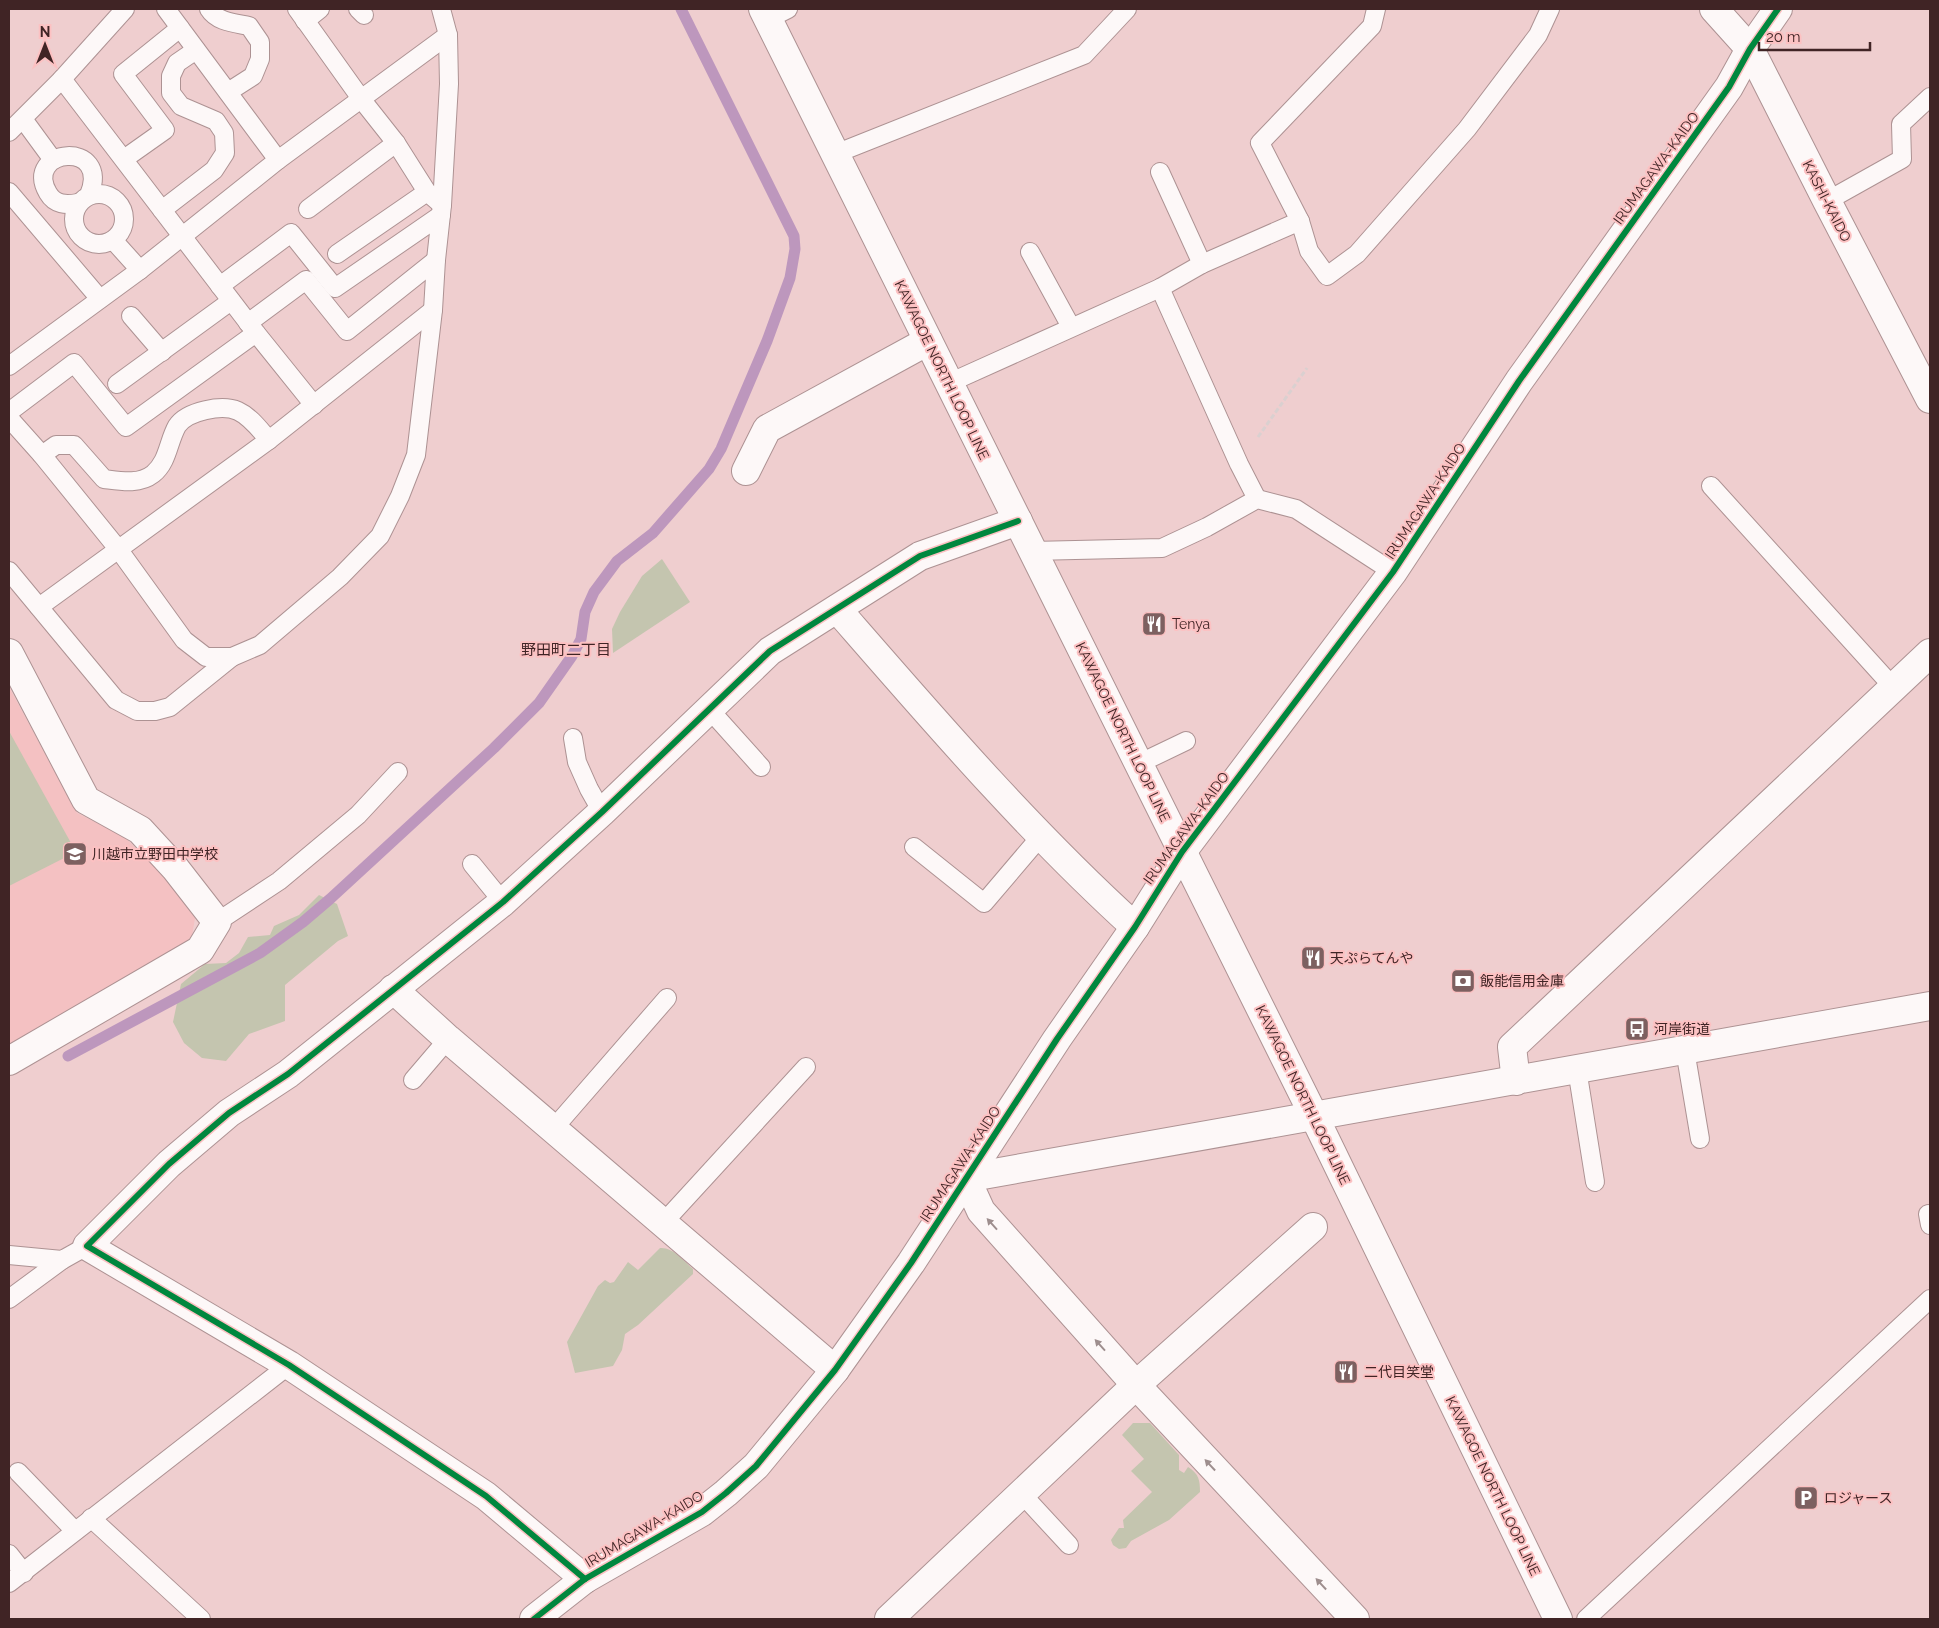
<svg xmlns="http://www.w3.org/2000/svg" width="1939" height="1628" viewBox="0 0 1939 1628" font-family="Raleway,'Noto Sans JP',sans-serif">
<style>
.built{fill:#f4c1c2}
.green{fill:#c4c5af}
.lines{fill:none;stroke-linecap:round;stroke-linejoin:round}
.stream{stroke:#bd97bd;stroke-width:11}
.service-casing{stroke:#ad9293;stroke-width:20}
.minor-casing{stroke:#ad9293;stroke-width:30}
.tertiary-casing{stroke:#ad9293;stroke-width:30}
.secondary-casing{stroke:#ad9293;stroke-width:30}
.path{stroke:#dad0d0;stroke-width:3;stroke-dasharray:5 2.5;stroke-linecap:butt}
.service{stroke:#fdf8f8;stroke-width:18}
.minor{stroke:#fdf8f8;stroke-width:28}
.tertiary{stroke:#fdf8f8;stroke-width:28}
.secondary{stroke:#fdf8f8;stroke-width:28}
.cycleway-casing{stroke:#fcc1c2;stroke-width:9}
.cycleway{stroke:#00873e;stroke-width:6}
.oneway{fill:#9e8e8e}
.labels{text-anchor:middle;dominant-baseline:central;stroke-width:4;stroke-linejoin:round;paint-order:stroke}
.street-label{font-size:14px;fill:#402425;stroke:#fcc1c2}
.poi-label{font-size:14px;fill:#402425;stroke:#fcc1c2;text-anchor:start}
.neighbourhood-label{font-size:15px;fill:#402425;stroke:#fcc1c2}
</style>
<rect width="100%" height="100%" fill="#efcecf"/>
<path class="built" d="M9 687 77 813 123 836 161 872 195 918 191 942 9 1046Z"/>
<g class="green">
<path d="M662 559 690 602 613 653 612 629 620 612 642 576Z"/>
<path d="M9 731 76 852 9 886Z"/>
<path d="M319 895 337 904 348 936 338 941 285 985V1021L249 1034 226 1061 202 1058 184 1043 173 1022 181 984 205 964 226 963 239 953 248 937 270 935 274 926 299 915Z"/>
<path d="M660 1248C673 1247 684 1261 693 1269V1274L638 1325 625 1334 622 1350 613 1366 575 1373 567 1342 598 1286 605 1280 610 1283 614 1282 628 1262 638 1270Z"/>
<path d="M1133 1423H1150L1179 1455V1470L1184 1473 1188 1467C1199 1474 1200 1480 1200 1492L1169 1520 1131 1541 1126 1548 1119 1549 1113 1545 1111 1540 1119 1528H1124L1123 1520 1152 1492 1131 1471 1144 1459 1122 1435Z"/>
</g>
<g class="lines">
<path class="stream" d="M68 1056 260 953 303 922 330 899 494 748 539 703 572 656 581 639 585 612 594 592 617 561 653 533 709 469 721 449 767 341 790 278 795 249 794 236 681 9"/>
<defs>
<g id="service">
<path d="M166 9 278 160"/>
<path d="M209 9C217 22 235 23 249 26L260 42V59L253 76 228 92"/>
<path d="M297 9 362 100 396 143 427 192 442 205"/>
<path d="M358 9 364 15"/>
<path d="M768 19 788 9"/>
<path d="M305 21 320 9"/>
<path d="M62 79 256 333 314 405"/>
<path d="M23 119 53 160"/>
<path d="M9 132 62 79 125 9"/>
<path d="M835 154 1084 55 1127 9"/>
<path d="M124 159 165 130 123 74 180 28"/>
<path d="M1160 172 1202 264"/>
<path d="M9 192 100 299"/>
<circle cx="99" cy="219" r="25"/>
<path d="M1827 201 1902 159 1901 124 1930 97"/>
<path d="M78 203C66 205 55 205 48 193 22 148 112 139 89 195"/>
<path d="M308 209 396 143"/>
<path d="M162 210 214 170 225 153 224 133 216 121 181 106 171 93V76L177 63 196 50"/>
<path d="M1300 221 1260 143 1372 26 1376 9"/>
<path d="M113 240 140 270"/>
<path d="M1030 252 1071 327"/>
<path d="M337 254 427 192"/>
<path d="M220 286 291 233 335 288 441 215"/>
<path d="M1160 288 1239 464 1257 499"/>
<path d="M131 316 162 352"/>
<path d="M248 323 306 280 347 331 436 260"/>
<path d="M9 366 140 270 278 160 448 35"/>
<path d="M949 383 1160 288 1202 264 1300 221 1309 251 1327 276 1357 254 1467 129 1538 35 1550 9"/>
<path d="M117 384 231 301"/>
<path d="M9 412 74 363 126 427 256 333"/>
<path d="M9 418 42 455 119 550 184 640 206 657H232L260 645 340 577 380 536 400 496 416 455 433 310 436 260 442 205 449 84 448 35 441 9"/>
<path d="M42 455 56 445H74L104 479C120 481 139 485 153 474 168 462 168 442 177 426 187 411 222 404 238 411 251 417 260 430 269 440"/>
<path d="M1711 486 1894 688"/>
<path d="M1032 551 1162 548 1207 527 1257 499 1296 509 1393 572"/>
<path d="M9 571 116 700 137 711H155L170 707 232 657"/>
<path d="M39 607 269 440 433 310"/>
<path d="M709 709 761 767"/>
<path d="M573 738 577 762 589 789 602 812"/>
<path d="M1138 764 1186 741"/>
<path d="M914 847 984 903 1041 836"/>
<path d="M472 864 503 902"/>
<path d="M217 922 279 881 358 815 398 772"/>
<path d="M1685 1050 1700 1139"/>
<path d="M1577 1069 1595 1182"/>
<path d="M413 1080 448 1039"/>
<path d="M554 1128 667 998"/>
<path d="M1928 1214 1930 1225"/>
<path d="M664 1222 806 1067"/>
<path d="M9 1255 62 1260 87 1246"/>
<path d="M9 1299 62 1260"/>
<path d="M18 1472 75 1531"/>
<path d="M1021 1493 1069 1545"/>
<path d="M91 1518 201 1619"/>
<path d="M9 1554 24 1573"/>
<path d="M9 1583 289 1365"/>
<path d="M1586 1619 1930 1299"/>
</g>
<g id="minor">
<path d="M1714 9 1750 49"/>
<path d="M746 471 767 429 928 341"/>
<path d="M837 609C932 718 1027 829 1135 927"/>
<path d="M9 653 86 800 140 830 175 868 217 922 200 950 9 1061"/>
<path d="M393 989 448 1039 835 1370"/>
<path d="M1516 1081 1512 1047 1930 653"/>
<path d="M966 1178 981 1211 1136 1385 1355 1619"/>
<path d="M585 1579 486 1496 289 1365 87 1246 169 1164 229 1113 288 1074 503 902 602 812 770 651 920 556 1018 521"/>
<path d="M534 1619 585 1579 702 1512 726 1493 756 1466 835 1370 911 1263 1057 1039 1135 927 1182 852 1393 572 1519 381 1729 87 1750 49 1778 9"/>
<path d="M889 1619 1136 1385 1313 1227"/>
</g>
<g id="tertiary">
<path d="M1750 49 1827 201 1930 399"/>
<path d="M966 1178 1930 1006"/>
</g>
<path id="secondary" d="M763 9 1314 1116 1558 1619"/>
</defs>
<use href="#service" class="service-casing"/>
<use href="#minor" class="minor-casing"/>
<use href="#tertiary" class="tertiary-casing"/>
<use href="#secondary" class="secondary-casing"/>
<path class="path" d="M1258 437 1307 368"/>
<use href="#service" class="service"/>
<use href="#minor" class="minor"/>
<use href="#tertiary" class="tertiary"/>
<use href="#secondary" class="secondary"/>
<defs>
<g id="cycleway">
<path d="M585 1579 486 1496 289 1365 87 1246 169 1164 229 1113 288 1074 503 902 602 812 770 651 920 556 1018 521"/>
<path d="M534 1619 585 1579 702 1512 726 1493 756 1466 835 1370 911 1263 1057 1039 1135 927 1182 852 1393 572 1519 381 1729 87 1750 49 1778 9"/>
</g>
</defs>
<use href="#cycleway" class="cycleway-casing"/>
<use href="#cycleway" class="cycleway"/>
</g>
<defs><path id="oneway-solid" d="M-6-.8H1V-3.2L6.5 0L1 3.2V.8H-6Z" transform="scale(1.25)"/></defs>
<g class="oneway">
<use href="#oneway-solid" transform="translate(992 1224) rotate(-132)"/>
<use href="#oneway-solid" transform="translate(1100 1345) rotate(-132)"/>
<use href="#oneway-solid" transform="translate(1210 1465) rotate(-133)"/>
<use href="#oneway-solid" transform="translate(1321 1584) rotate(-133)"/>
</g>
<defs>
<symbol id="restaurant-square" viewBox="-11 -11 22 22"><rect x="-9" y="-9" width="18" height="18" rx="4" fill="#7d6060" stroke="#fcc1c2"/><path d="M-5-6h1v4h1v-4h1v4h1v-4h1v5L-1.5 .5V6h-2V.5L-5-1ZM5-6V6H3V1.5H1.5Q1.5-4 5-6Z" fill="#fff"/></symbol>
<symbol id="school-square" viewBox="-11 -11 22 22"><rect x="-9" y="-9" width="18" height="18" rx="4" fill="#7d6060" stroke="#fcc1c2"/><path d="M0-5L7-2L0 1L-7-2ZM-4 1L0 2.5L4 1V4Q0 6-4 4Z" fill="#fff"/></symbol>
<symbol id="bank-square" viewBox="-11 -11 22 22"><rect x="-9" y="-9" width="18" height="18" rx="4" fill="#7d6060" stroke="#fcc1c2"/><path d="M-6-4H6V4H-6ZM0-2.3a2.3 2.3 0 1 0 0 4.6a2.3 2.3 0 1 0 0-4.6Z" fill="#fff"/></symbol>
<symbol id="bus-square" viewBox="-11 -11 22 22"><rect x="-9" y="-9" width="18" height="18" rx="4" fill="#7d6060" stroke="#fcc1c2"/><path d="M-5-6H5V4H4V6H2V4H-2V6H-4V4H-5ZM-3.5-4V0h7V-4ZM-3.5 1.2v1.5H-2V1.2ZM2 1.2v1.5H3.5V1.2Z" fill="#fff"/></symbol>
<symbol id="parking-square" viewBox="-11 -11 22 22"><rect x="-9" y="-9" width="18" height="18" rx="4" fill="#7d6060" stroke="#fcc1c2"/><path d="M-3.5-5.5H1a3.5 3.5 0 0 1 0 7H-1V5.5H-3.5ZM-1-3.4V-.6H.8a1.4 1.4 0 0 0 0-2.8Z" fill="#fff"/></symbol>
</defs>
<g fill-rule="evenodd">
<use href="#restaurant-square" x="1140" y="610" width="28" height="28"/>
<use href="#school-square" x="61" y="840" width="28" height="28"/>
<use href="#restaurant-square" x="1299" y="944" width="28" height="28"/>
<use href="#bank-square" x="1449" y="967" width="28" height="28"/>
<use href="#bus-square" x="1623" y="1015" width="28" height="28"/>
<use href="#restaurant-square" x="1332" y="1358" width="28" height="28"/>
<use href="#parking-square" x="1792" y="1484" width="28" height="28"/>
</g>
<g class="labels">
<g class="street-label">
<text transform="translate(1656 168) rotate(-54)">IRUMAGAWA-KAIDO</text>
<text transform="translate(1827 201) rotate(63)">KASHI-KAIDO</text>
<text transform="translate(942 370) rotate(64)">KAWAGOE NORTH LOOP LINE</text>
<text transform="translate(1425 501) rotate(-57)">IRUMAGAWA-KAIDO</text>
<text transform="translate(1123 732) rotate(64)">KAWAGOE NORTH LOOP LINE</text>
<text transform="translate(1186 828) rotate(-54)">IRUMAGAWA-KAIDO</text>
<text transform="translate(1303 1095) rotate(64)">KAWAGOE NORTH LOOP LINE</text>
<text transform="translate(960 1164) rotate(-57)">IRUMAGAWA-KAIDO</text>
<text transform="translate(1493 1486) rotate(64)">KAWAGOE NORTH LOOP LINE</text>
<text transform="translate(644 1529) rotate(-31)">IRUMAGAWA-KAIDO</text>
</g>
<g class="poi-label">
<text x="1172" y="624">Tenya</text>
<text x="92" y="854">川越市立野田中学校</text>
<text x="1330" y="958">天ぷらてんや</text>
<text x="1480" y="981">飯能信用金庫</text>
<text x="1654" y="1029">河岸街道</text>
<text x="1364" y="1372">二代目笑堂</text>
<text x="1824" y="1498">ロジャース</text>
</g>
<g class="neighbourhood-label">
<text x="566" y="650">野田町二丁目</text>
</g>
</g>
<rect width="1939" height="1628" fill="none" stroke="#402425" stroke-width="20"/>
<g transform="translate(45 45)" stroke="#fcc1c2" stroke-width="4" paint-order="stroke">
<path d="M0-4L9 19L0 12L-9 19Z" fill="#402425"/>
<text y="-8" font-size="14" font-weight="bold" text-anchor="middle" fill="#402425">N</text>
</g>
<path d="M1759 42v8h111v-8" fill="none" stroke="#402425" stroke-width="2.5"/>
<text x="1766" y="42" font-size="15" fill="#402425" stroke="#fcc1c2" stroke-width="4" paint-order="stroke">20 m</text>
</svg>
